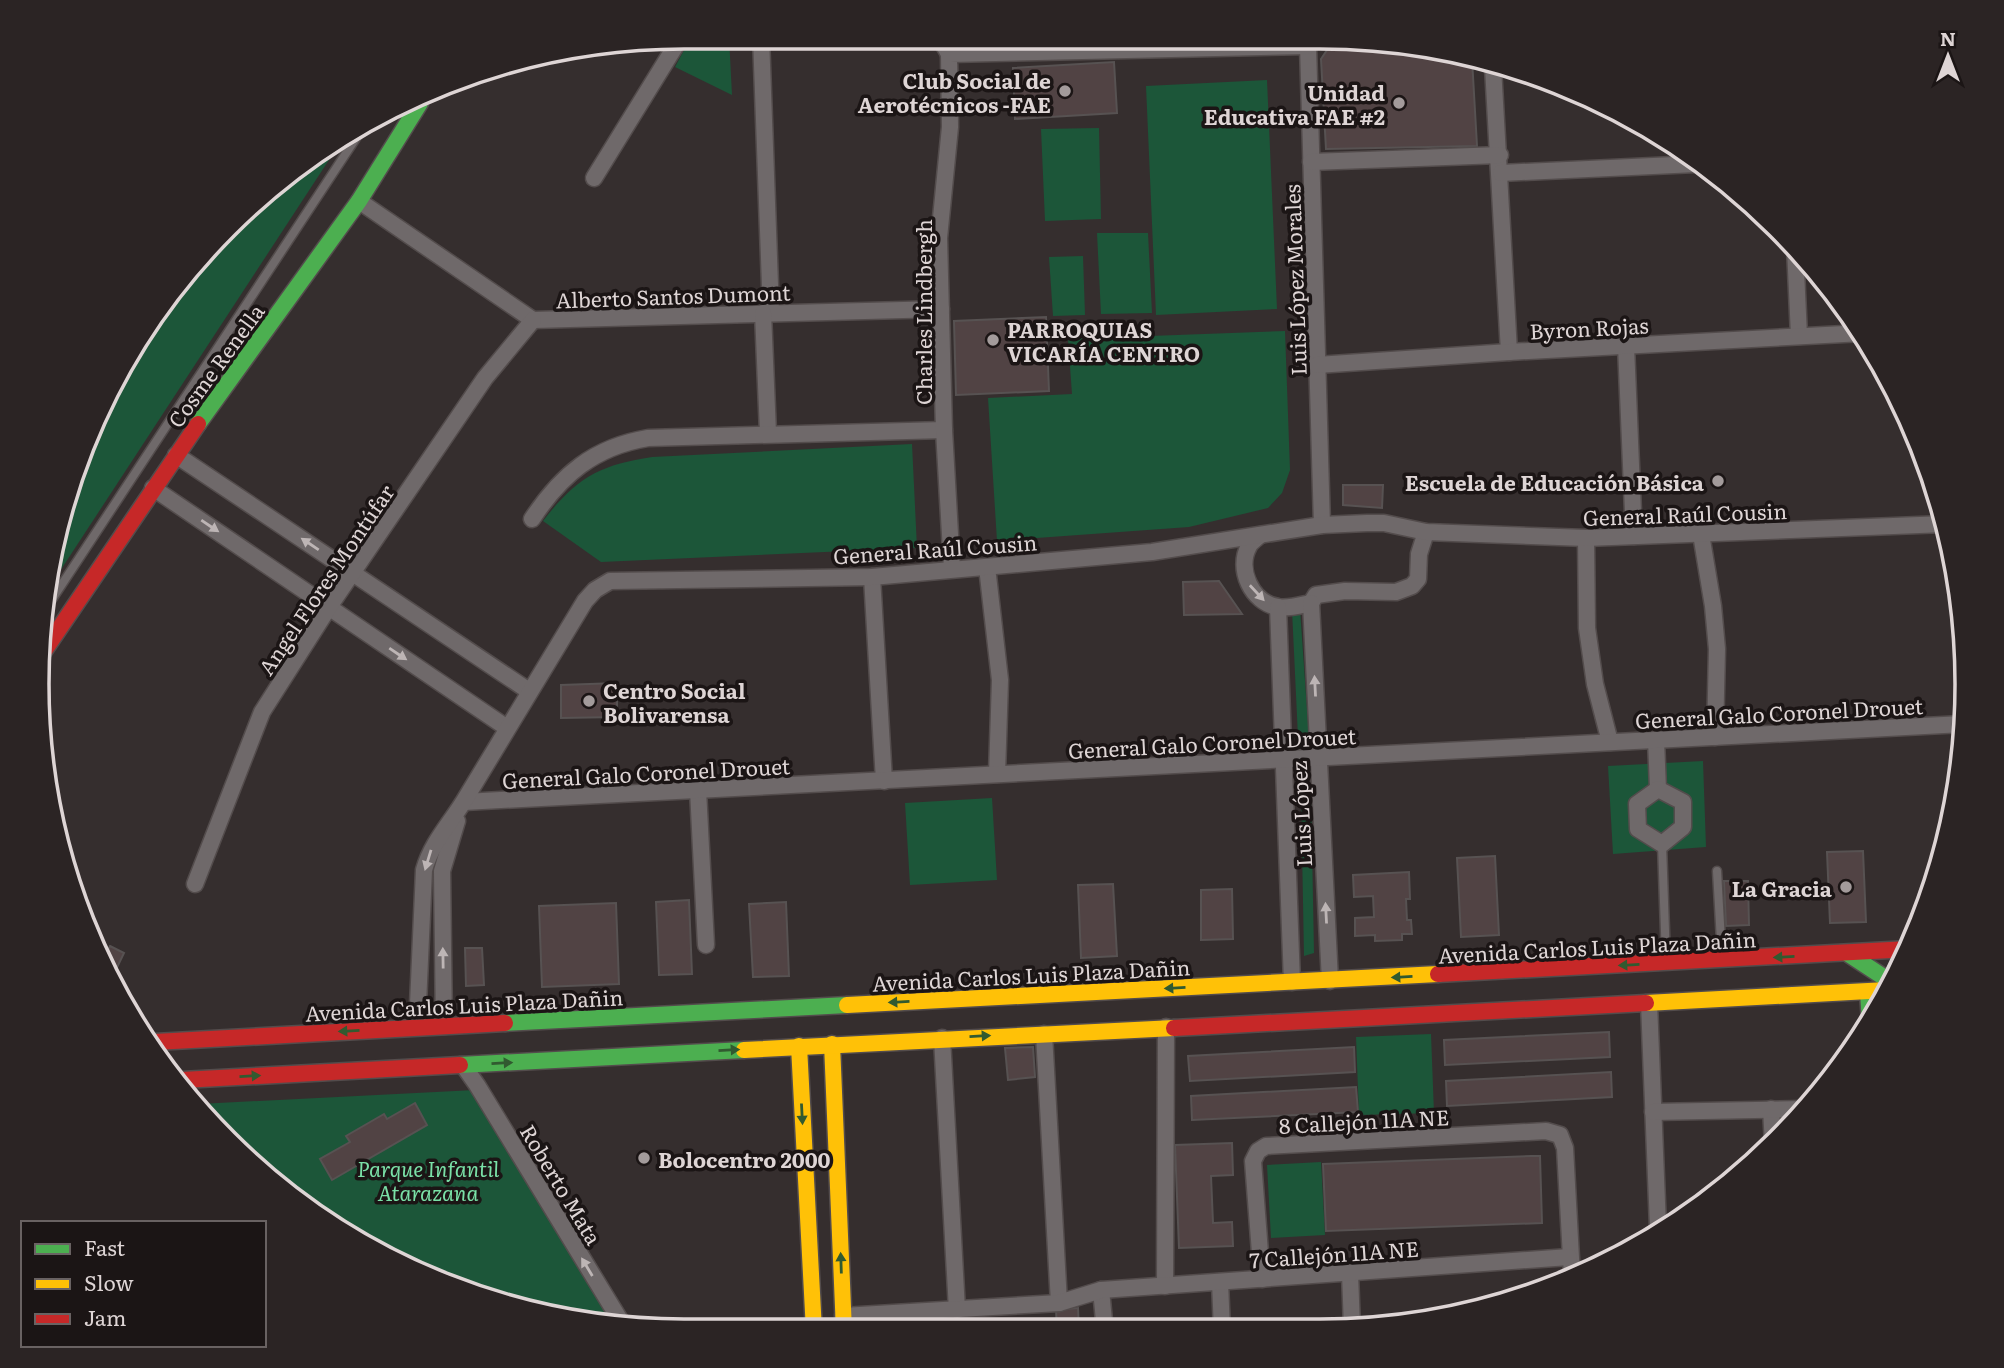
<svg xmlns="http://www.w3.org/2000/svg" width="2004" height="1368" viewBox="0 0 2004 1368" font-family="Literata,serif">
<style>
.green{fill:#1c5639}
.building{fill:#514344;stroke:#575252;stroke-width:2}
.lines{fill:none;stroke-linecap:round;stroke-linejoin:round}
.lane-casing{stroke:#534c4c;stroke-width:11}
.street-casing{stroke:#534c4c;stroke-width:19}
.fast-casing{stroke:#534c4c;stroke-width:19}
.slow-casing{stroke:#534c4c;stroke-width:19}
.jam-casing{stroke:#534c4c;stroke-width:19}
.lane{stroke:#6f696a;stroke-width:8}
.street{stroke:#6f696a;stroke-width:16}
.fast{stroke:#4caf50;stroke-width:16}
.slow{stroke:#ffc107;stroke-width:16}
.jam{stroke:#c62828;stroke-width:16}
.oneway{fill:#bdb5b5}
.oneway2{fill:#315a30}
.poi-dot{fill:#a39b9b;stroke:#1b1515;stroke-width:2.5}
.labels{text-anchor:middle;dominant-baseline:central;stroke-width:7;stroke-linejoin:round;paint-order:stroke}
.poi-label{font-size:21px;font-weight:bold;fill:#ded5d5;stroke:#1b1515;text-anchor:end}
.street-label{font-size:21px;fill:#ded5d5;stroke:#1b1515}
.park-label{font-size:21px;font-style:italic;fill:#7ae0a7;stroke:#1b1515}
.rim{fill:none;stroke:#ded5d5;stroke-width:3.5}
</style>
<rect width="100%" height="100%" fill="#352e2e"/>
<g class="green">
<path d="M691 37H729L732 95 675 67Z"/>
<path d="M1267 80 1277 309 1156 315 1146 86Z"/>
<path d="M1099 128 1101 219 1045 221 1041 129Z"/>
<path d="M344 137 43 597 86 436 197 258 325 146Z"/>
<path d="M1097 233H1148L1152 313 1101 314Z"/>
<path d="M1083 256 1085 315 1053 316 1049 257Z"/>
<path d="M1285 331 1290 470 1282 493 1268 508 1189 527 997 541 988 398 1072 394 1068 339Z"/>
<path d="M912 444 917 548 601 562 543 521C576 478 599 465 652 457Z"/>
<path d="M1300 609 1309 739 1303 742 1298 737 1292 610Z"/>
<path d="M1703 761 1706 847 1613 854 1608 766Z"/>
<path d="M1305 786 1310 787 1311 793 1314 953 1304 956 1301 793Z"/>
<path d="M992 798 997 880 910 885 905 803Z"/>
<path d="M1431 1034 1434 1113 1359 1115 1356 1037Z"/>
<path d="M475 1090 621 1325 557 1319 436 1282 324 1222 226 1141 199 1104Z"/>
<path d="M1321 1162 1325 1235 1271 1238 1267 1165Z"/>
</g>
<g class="building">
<path d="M1335 38 1446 49 1472 59 1477 146 1326 149 1321 59Z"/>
<path d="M1114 62 1117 113 1015 119 1013 68Z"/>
<path d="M1046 317 1049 391 956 395 954 321Z"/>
<path d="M1343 485H1383L1382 508 1343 505Z"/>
<path d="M1219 581 1242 614 1184 615 1183 582Z"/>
<path d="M617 683V717L561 718V685Z"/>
<path d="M1863 851 1866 922 1830 923 1827 852Z"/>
<path d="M1495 856 1499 935 1461 937 1457 858Z"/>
<path d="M1409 872 1410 899H1406L1407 920H1411L1412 934H1402V940L1375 941V935L1355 936V918L1374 917 1373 896 1354 897 1353 875Z"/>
<path d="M1724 881H1748L1749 925 1726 926Z"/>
<path d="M1113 884 1117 956 1081 958 1078 885Z"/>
<path d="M1232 889 1233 939 1201 940V890Z"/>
<path d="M689 900 692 974 659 975 656 902Z"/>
<path d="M786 902 789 976 753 977 749 904Z"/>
<path d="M616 903 619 984 542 987 539 906Z"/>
<path d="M110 946 124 953 111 980 101 964Z"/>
<path d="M465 948H482L484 985 466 986Z"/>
<path d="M1609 1032 1610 1057 1445 1065 1444 1040Z"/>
<path d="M1033 1047 1035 1077 1008 1080 1005 1048Z"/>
<path d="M1354 1047 1355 1072 1190 1081 1188 1056Z"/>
<path d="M1611 1072 1612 1097 1447 1106 1446 1081Z"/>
<path d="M1356 1087 1358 1112 1192 1120 1191 1096Z"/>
<path d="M415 1103 427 1125 332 1180 320 1159 350 1142 346 1136 384 1114 387 1119Z"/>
<path d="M1232 1143 1233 1175 1211 1176 1213 1223 1232 1222 1233 1246 1179 1248 1175 1145Z"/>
<path d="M1531 1156H1540L1542 1223 1326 1231 1323 1164Z"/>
<path d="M1078 1308 1079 1331H1057L1056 1310Z"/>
</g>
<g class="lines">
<defs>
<g id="lane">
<path d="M43 613 362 129"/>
<path d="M1662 844 1666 960"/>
<path d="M1717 871 1722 959"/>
</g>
<g id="street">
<path d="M761 37 771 313"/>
<path d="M939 37 949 54 954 37"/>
<path d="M1317 37 1308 46 1322 525"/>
<path d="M1493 67 1509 352"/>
<path d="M1311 162 1500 155"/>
<path d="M1501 173 1696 164"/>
<path d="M594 178 681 37"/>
<path d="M359 201 533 320 941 309"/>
<path d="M1795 248 1799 336"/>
<path d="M763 313 768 433"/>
<path d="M1626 346 1634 536"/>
<path d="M1317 365 1509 352 1863 333"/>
<path d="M176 455 529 691"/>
<path d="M153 488 507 728"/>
<path d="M532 519C561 475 594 447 648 438L944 430"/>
<path d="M1701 534 1713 606 1717 649 1715 737"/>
<path d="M1260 535C1257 538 1251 542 1249 546 1236 569 1252 603 1278 607 1288 609 1301 605 1311 603L1316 595 1345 591 1396 592 1412 586 1418 579 1419 554 1426 532"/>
<path d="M1586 538 1587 628 1595 684 1610 742"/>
<path d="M987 567 1000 680 997 774"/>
<path d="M952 569 944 430 939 238 950 127 949 54 1308 46"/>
<path d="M872 577 884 781"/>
<path d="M1311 603 1330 981"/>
<path d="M1278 607 1292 982"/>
<path d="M1656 740 1658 789"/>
<path d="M1658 789 1683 802V827L1662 844 1638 829 1637 804Z"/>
<path d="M698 790 706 945"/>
<path d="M464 802 1963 724"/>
<path d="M195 884 262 712 329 607 485 378 533 320"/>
<path d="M1649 1003 1658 1227"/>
<path d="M444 1026 442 871 457 821"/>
<path d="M417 1027 424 870C432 841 452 822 467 796 506 731 545 666 585 601L595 590 610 581 872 577 1152 552 1322 525 1367 523H1384L1426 532 1586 538 1945 524"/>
<path d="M1044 1034 1059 1303"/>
<path d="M942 1038 957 1310"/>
<path d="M463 1065 477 1085 623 1325"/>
<path d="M1771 1109 1773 1145"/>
<path d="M1653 1112 1804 1109"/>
<path d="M1350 1273 1352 1328"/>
<path d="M1262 1279 1253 1161 1258 1151 1266 1146 1546 1131 1560 1135 1565 1148 1572 1276"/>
<path d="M1220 1282 1222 1331"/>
<path d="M1165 1286 1166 1027"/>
<path d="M1101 1290 1105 1331"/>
<path d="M843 1316 1059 1303 1101 1290 1569 1257"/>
</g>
<g id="fast">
<path d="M198 424 359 201 420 103"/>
<path d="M1847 953 1891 982"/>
<path d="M1868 992 1870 1022"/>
<path d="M505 1023 847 1005"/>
<path d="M460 1065 744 1050"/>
</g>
<g id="slow">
<path d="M1646 1003 1887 990"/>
<path d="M847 1005 1438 974"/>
<path d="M832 1044 844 1331"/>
<path d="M799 1046 814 1331"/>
<path d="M744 1050 1174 1028"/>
</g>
<g id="jam">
<path d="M44 651 198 424"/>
<path d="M1438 974 1909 949"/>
<path d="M1174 1028 1646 1003"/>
<path d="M155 1042 505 1023"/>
<path d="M182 1080 460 1065"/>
</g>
</defs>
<use href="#lane" class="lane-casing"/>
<use href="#street" class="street-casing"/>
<use href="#fast" class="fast-casing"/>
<use href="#slow" class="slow-casing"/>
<use href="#jam" class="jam-casing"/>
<use href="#lane" class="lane"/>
<use href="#street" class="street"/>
<use href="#fast" class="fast"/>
<use href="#slow" class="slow"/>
<use href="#jam" class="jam"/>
</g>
<defs><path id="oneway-solid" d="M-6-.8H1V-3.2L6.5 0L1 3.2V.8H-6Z" transform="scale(1.75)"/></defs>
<g class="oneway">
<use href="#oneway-solid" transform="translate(210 526) rotate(34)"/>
<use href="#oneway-solid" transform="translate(310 544) rotate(-146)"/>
<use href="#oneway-solid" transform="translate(1257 593) rotate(47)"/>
<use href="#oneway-solid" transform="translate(398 654) rotate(34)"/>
<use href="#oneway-solid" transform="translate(1315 686) rotate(-93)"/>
<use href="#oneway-solid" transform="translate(428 860) rotate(107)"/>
<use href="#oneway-solid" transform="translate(1326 913) rotate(-93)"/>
<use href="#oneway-solid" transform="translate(443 958) rotate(-91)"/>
<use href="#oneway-solid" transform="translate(587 1267) rotate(-121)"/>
</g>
<g class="oneway2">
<use href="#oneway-solid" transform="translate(1784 957) rotate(177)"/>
<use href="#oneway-solid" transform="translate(1629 965) rotate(177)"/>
<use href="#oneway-solid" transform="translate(1402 977) rotate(177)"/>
<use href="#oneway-solid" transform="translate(1175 988) rotate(177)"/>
<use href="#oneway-solid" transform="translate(899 1002) rotate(177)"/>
<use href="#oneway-solid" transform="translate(349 1031) rotate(177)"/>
<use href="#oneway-solid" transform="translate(980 1036) rotate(-3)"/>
<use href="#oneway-solid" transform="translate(729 1050) rotate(-3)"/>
<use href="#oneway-solid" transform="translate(502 1063) rotate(-3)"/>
<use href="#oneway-solid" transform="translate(250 1076) rotate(-3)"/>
<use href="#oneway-solid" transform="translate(802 1114) rotate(87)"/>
<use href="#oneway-solid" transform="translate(841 1263) rotate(-92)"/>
</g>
<g class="poi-dot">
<circle cx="1065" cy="91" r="7"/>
<circle cx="1399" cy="103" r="7"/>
<circle cx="993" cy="340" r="7"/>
<circle cx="1718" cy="481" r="7"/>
<circle cx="589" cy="701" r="7"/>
<circle cx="1846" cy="887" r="7"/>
<circle cx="644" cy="1158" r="7"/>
</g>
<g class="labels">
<g class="poi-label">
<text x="1051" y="79">Club Social de<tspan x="1051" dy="24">Aerotécnicos -FAE</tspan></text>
<text x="1385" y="91">Unidad<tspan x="1385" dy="24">Educativa FAE #2</tspan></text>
<text x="1007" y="328" text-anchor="start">PARROQUIAS<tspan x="1007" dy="24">VICARÍA CENTRO</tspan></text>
<text x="1704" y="481">Escuela de Educación Básica</text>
<text x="603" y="689" text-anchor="start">Centro Social<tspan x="603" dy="24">Bolivarensa</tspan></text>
<text x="1832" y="887">La Gracia</text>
<text x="658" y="1158" text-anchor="start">Bolocentro 2000</text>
</g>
<g class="street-label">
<text transform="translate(1294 280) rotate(-92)">Luis López Morales</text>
<text transform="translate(673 295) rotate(-2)">Alberto Santos Dumont</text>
<text transform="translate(922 312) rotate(-90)">Charles Lindbergh</text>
<text transform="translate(1589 327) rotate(-3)">Byron Rojas</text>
<text transform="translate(215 365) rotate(-54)">Cosme Renella</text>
<text transform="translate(1685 513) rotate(-2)">General Raúl Cousin</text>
<text transform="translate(935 548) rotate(-4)">General Raúl Cousin</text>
<text transform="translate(325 579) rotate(-56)">Angel Flores Montúfar</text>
<text transform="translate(1779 712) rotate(-3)">General Galo Coronel Drouet</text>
<text transform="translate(1212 742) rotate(-3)">General Galo Coronel Drouet</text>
<text transform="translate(646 772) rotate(-3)">General Galo Coronel Drouet</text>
<text transform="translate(1300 814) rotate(-93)">Luis López</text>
<text transform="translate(1597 946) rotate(-3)">Avenida Carlos Luis Plaza Dañin</text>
<text transform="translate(1031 974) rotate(-3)">Avenida Carlos Luis Plaza Dañin</text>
<text transform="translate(464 1004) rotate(-3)">Avenida Carlos Luis Plaza Dañin</text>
<text transform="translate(1364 1120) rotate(-3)">8 Callejón 11A NE</text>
<text transform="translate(562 1184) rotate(59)">Roberto Mata</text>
<text transform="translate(1334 1253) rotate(-4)">7 Callejón 11A NE</text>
</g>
<g class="park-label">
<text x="428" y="1167">Parque Infantil<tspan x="428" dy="24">Atarazana</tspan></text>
</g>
</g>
<path d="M0 0H2004V1368H0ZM684 49H1320A635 635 0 0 1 1955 684V684A635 635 0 0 1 1320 1319H684A635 635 0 0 1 49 684V684A635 635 0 0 1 684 49Z" fill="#2b2424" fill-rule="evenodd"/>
<path class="rim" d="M684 49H1320A635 635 0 0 1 1955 684V684A635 635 0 0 1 1320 1319H684A635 635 0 0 1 49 684V684A635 635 0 0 1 684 49Z"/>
<rect x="21" y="1221" width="245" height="126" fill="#1b1515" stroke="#696262" stroke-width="2"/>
<rect x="35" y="1244" width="35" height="10" fill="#4caf50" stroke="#696262" stroke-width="2"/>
<text x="84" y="1256" font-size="21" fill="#ded5d5">Fast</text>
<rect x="35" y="1279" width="35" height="10" fill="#ffc107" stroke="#696262" stroke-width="2"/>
<text x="84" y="1291" font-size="21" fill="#ded5d5">Slow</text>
<rect x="35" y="1314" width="35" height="10" fill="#c62828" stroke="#696262" stroke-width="2"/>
<text x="84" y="1326" font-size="21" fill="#ded5d5">Jam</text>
<g transform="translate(1948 56)" stroke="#1b1515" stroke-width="5" paint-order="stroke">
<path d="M0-5L12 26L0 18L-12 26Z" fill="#ded5d5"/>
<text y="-10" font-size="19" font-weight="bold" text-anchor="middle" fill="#ded5d5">N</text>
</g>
</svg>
